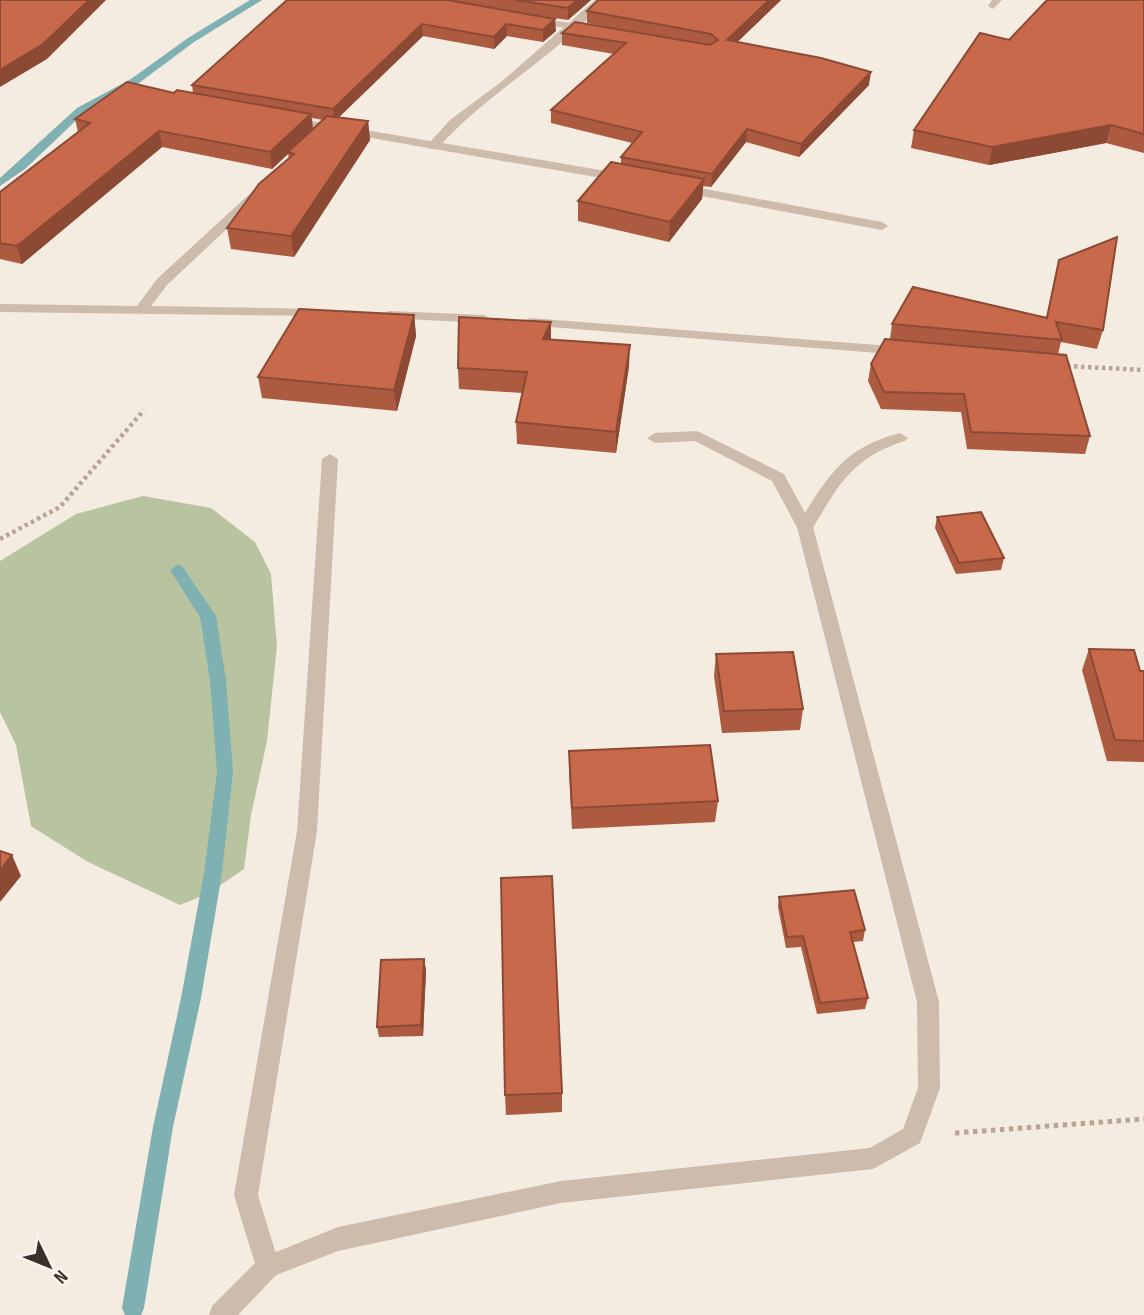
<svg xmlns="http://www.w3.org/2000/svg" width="1144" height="1315" viewBox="0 0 1144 1315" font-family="'Sofia Sans Condensed',sans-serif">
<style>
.green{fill:#b8c4a0}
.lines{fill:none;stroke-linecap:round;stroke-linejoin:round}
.stream{fill:#7fb0b2;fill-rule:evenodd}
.path-far1{stroke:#b9a596;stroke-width:4.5;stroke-dasharray:3.5 3.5;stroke-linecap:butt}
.path{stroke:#b9a596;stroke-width:5;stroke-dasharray:4.5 4.5;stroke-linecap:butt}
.lane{fill:#cdbbac;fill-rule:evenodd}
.street{fill:#cdbbac;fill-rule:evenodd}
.wall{fill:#ac5a40;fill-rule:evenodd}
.shaded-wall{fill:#8c4a34}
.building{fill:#c8694b;stroke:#8c4a34;stroke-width:2}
</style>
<rect width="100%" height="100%" fill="#f4ebe1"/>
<path class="green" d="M143 496 211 508 255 542 271 574 277 646 267 741 251 815 244 869 209 893 180 905 88 862 31 826 16 745 0 712V561L76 514Z"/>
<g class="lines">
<g class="stream">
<path d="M250 0H262L194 42 139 83 85 112 25 169 0 186V178L77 108 131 79 188 38Z"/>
<path d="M177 565 182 566 216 616 226 680 233 772 222 873 201 998 173 1127 144 1308 141 1315H125L122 1308 153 1127 181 998 204 873 217 772 210 680 200 617 170 570Z"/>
</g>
<g class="path-far1">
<path d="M1067 366 1144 370"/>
<path d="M0 539 60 507 144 410"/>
</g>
<path class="path" d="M955 1133 1144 1119"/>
<g class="lane">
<path d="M992 0H1002L993 9 988 6Z"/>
<path d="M531 17 590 26 595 29 590 32 527 22 526 20Z"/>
<path d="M289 117 624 174 630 178 624 182 285 123 283 121Z"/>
<path d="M679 184 882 222 888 226 882 230 675 191V185Z"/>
<path d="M261 186 265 187V193L167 285 151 306 320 309 327 313 325 316 0 312V304L137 306 157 279 257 187Z"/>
<path d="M390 311 484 315 491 319 484 323 385 318V312Z"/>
<path d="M530 318 903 347 910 351 903 355 525 325 523 322Z"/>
<path d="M697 431 784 474 805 513C831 470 850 446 900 433L908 438 905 441C852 457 838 486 811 531H799L772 481 695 441 655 443 647 438 655 433Z"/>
<path d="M330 454 338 459 317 831 258 1195 280 1267 277 1275 268 1279 259 1275 256 1267 234 1195 297 831 322 459Z"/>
</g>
<g class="street">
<path d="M595 0H606C557 56 486 93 437 149H429V143L450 120 501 82Z"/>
<path d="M805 522 813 527 939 1002 940 1088 920 1143 873 1169 561 1203 338 1251 276 1275 238 1315H209L212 1306 259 1259 338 1227 561 1181 870 1148 903 1129 918 1088 917 1002 797 527Z"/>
</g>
</g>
<g class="wall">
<path d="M287 0H591L568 20 540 16 556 31 543 42 507 36 494 49 423 36 339 117 368 121 370 140 294 257 231 249 227 228 289 158 288 154 272 169 162 147 22 264 0 259V192L78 132 75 119 174 93H193L192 85ZM312 118 323 120 313 129Z"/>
<path d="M598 0H781L737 42 869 85 799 157 746 142 711 187 703 186 702 199 669 242 578 221V201L621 164V157L632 143 551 123V110L614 54 562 45V33L622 30 587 23V11Z"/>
<path d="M1144 0V153L1106 143 989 165 911 148 914 130 1009 40Z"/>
<path d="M1059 260 1103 330 1097 349 1061 342 1058 354 1090 436 1085 454 967 449 961 412 881 409 868 381 871 364 890 339 892 324 1046 318Z"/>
<path d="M414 315 416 336 397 411 262 398 258 377Z"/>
<path d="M551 322V339L629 366 616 453 517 444 516 422 522 393 459 389 458 368Z"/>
<path d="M937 517 1004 558 1001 570 956 574 935 528Z"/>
<path d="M1089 649 1140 671H1144V762L1107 761 1082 670Z"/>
<path d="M716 654 803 709 800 730 722 733 714 676Z"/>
<path d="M569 751 718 801 715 822 572 829 569 773Z"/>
<path d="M779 897 865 930 863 941 853 942 868 998 865 1009 817 1014 801 947 786 948 778 907Z"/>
<path d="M424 959 426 970 423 1036 379 1037 377 1027Z"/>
<path d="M562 1093V1112L506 1115 505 1095Z"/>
</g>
<g class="shaded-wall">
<path d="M89 0H106L47 59 0 87V70Z"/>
<path d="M577 0H591L568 20V8Z"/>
<path d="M769 0H781L726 53 727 40Z"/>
<path d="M555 19 556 31 543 42V30Z"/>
<path d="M422 24 423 36 334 122 333 109Z"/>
<path d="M506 24 507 36 494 49V37Z"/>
<path d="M871 72 869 85 799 157 801 144Z"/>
<path d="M311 114 313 131 288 152V154L272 169 270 152Z"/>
<path d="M368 121 370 140 294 257 291 236Z"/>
<path d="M1111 125 1106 143 989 165 992 147Z"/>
<path d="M747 129 746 142 711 187 712 174Z"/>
<path d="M159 131 162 147 22 264 17 246Z"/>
<path d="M704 179 702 199 669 242 670 222Z"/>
<path d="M414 315 416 336 397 411 394 390Z"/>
<path d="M551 322V343L543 339Z"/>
<path d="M630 345 629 366 616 453V432Z"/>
<path d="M12 855 21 876 0 902V870Z"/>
<path d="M424 959 426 970 423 1036 421 1025Z"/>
</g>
<g class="building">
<path d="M0 0H89L43 44 0 70Z"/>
<path d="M287 0H447L555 19 543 30 506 24 494 37 422 24 333 109 192 85Z"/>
<path d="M515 0H577L568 8Z"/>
<path d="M598 0H769L727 40 821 58 871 72 801 144 747 129 712 174 621 157 642 132 551 110 626 43 562 33 575 22 710 45 718 40 711 34 587 11Z"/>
<path d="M1047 0H1144V134L1111 125 992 147 914 130 980 33 1009 40Z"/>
<path d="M127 82 174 93 177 90 311 114 270 152 159 131 17 246 0 243V192L90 123 75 119Z"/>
<path d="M327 116 368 121 291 236 227 228 259 184 294 154 288 152Z"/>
<path d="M611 162 704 179 670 222 578 201Z"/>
<path d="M1117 237 1103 330 1056 322 1062 340 892 324 913 287 1047 318 1059 260Z"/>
<path d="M299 309 414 315 394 390 258 377Z"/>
<path d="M459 317 551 322 543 339 630 345 616 432 516 422 527 372 458 368Z"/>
<path d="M885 339 1066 355 1090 436 971 432 964 394 884 392 871 364Z"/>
<path d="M981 512 1004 558 959 563 937 517Z"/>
<path d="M1089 649 1134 650 1140 671H1144V741L1115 740Z"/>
<path d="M793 652 803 709 724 711 716 654Z"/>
<path d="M710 745 718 801 572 808 569 751Z"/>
<path d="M0 851 12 855 0 870Z"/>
<path d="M552 876 562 1093 505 1095 501 878Z"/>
<path d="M854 890 865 930 850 932 868 998 820 1003 803 936 787 937 779 897Z"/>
<path d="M424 959 421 1025 377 1027 381 960Z"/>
</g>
<g transform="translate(49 1266) rotate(133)" stroke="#fbf5ee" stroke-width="5" paint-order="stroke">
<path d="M0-5L12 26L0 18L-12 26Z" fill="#3b302b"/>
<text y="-10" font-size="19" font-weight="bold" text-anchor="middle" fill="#3b302b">N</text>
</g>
</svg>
